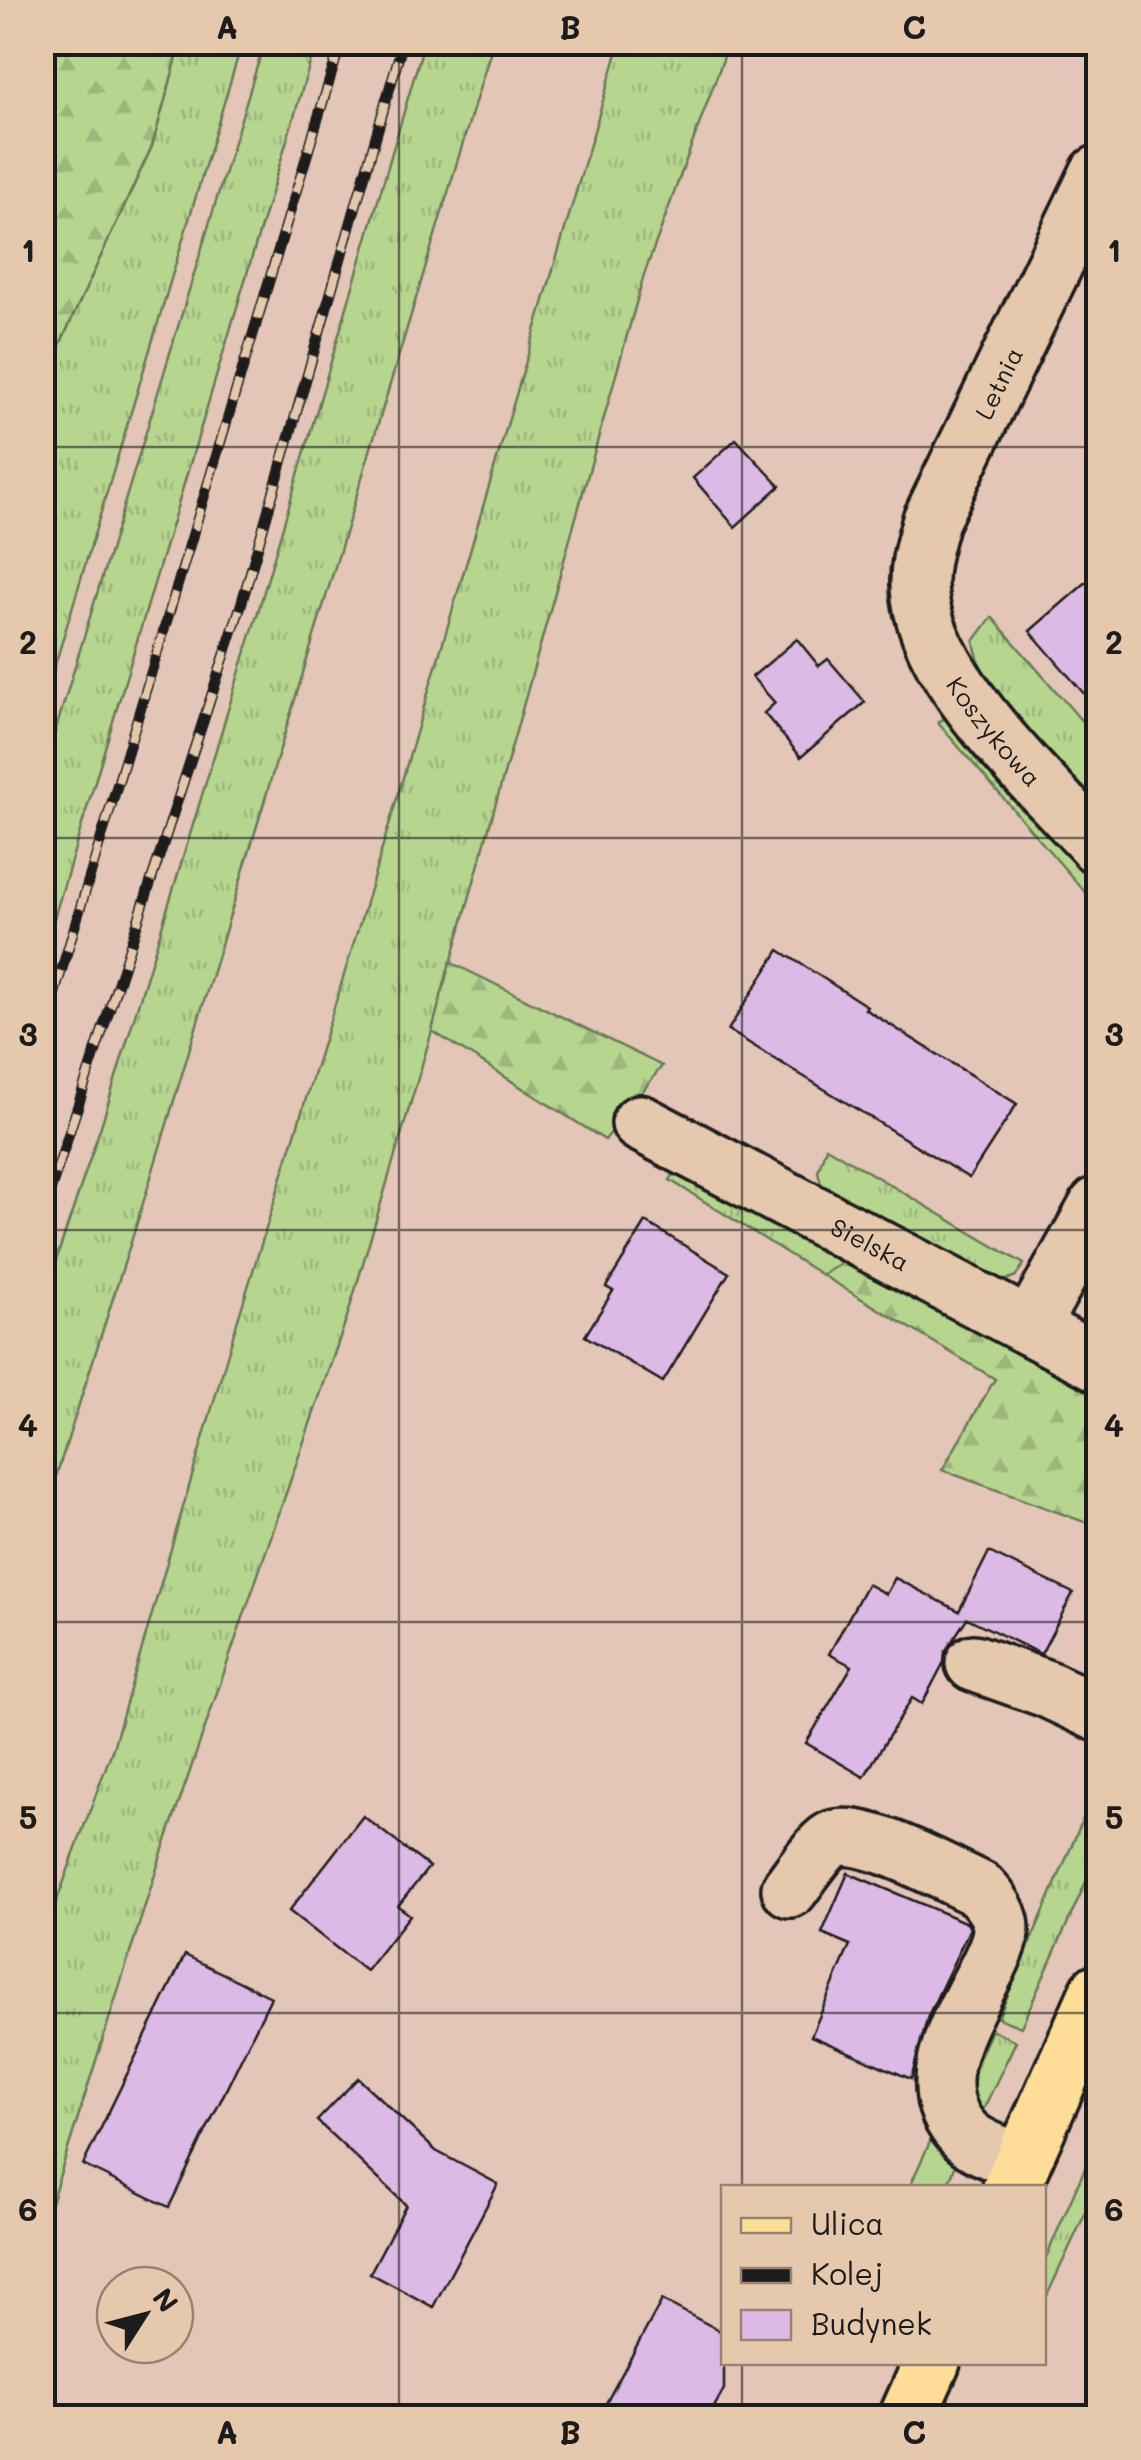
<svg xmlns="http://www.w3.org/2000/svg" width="1141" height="2460" viewBox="0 0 1141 2460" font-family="Mali,sans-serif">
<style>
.grass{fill:url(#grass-tufts);stroke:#697956;stroke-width:2.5}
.forest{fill:url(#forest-firs);stroke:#697956;stroke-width:2.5}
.building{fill:#ddbae5;stroke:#1c1c1c;stroke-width:2.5}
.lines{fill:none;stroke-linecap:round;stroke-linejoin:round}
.minor-casing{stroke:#1c1c1c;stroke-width:62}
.major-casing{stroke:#1c1c1c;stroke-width:62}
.minor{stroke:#e6c9ad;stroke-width:55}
.major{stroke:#fedd96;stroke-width:55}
.rail-casing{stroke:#1c1c1c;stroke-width:11}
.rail{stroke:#e6c9ad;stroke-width:8;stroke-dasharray:22;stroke-linecap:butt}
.grid{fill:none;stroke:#1c1c1c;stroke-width:2.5;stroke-opacity:0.55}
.labels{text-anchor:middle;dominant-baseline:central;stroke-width:8;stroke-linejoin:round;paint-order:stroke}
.street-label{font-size:25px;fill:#1c1c1c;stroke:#e6c9ad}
.neatline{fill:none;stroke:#1c1c1c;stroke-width:4}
.grid-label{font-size:32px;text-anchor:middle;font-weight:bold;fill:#1c1c1c}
</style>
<defs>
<pattern id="grass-tufts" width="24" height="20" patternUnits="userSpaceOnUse" patternTransform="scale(2.5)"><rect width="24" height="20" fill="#b6d690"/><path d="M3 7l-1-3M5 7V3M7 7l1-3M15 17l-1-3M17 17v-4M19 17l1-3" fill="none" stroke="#9cb77c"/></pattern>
<pattern id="forest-firs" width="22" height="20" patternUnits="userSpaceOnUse" patternTransform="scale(2.5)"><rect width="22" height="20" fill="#b6d690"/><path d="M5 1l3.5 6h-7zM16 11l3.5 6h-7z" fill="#9cb77c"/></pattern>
</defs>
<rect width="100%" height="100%" fill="#e4c6b8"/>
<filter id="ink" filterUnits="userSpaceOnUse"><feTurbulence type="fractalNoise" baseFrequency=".01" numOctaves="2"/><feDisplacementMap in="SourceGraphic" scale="20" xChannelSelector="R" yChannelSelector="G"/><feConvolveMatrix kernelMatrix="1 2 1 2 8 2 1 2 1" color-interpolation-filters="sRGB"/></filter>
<g filter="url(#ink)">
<g class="grass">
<path d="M181 43H242L43 705V381L152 146Z"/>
<path d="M264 43H316L43 955V757L49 752Z"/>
<path d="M424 43H493L138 1220 43 1517V1299L102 1123 260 605Z"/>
<path d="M620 43H729L644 275 432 1031 348 1314 162 1852 43 2228V1938L113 1748 232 1339 363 913Z"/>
<path d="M992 617 1098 740V815C1053 765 985 710 974 641Z"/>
<path d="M954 711 1028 798 1098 873V907L938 723Z"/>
<path d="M826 1147 1024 1264 1016 1276 999 1283 824 1198 818 1171Z"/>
<path d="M682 1161 857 1253 822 1275 670 1180Z"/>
<path d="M1098 1784V1855L1021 2027 998 2018Z"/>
<path d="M992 2030 1016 2041 982 2112 962 2095Z"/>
<path d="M934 2133 958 2159 947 2187 909 2188Z"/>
<path d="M1098 2138V2186L1044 2302V2262Z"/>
</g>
<g class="forest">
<path d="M43 42 181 43 152 146 43 381Z"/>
<path d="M450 962 662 1066 605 1140 432 1031Z"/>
<path d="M857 1253 1098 1385V1527L942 1470 995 1379 822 1275Z"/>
</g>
<g class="building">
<path d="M736 439 780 486 735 527 693 478Z"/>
<path d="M1098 572V710L1030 631Z"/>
<path d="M797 639 819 666 828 659 865 702 801 757 764 713 775 703 752 677Z"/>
<path d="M779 950 862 1003 867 1006 865 1009 1017 1104 969 1178 728 1030Z"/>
<path d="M646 1222 729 1273 663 1382 585 1336 613 1291 606 1287Z"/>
<path d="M989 1552 1073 1593 1041 1654 967 1618 945 1652 944 1662 922 1704 912 1698 864 1777 806 1743 852 1666 829 1654 867 1584 886 1594 895 1578 959 1611Z"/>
<path d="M363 1816 429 1867 398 1906 410 1915 366 1971 289 1911Z"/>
<path d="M848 1873 967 1923 970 1928 928 2016 911 2079 811 2036 850 1945 822 1933Z"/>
<path d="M185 1955 271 1997 169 2207 83 2165Z"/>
<path d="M358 2078 436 2151 498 2184 433 2307 370 2273 406 2205 317 2121Z"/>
<path d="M662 2300 724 2333V2389L708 2418H598Z"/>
</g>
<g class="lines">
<defs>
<g id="minor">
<path id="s1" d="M1098 174 931 520C924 545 916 570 920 597 931 684 1040 783 1098 846"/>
<path id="s2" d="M640 1123 1098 1363"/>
<path d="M1030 1327 1098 1205"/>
<path d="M974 1663 1047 1689 1098 1713"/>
<path d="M790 1889C799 1877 819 1847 831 1840 859 1825 950 1876 979 1889 987 1897 997 1909 1000 1921 1004 1937 995 1951 989 1965 965 2014 915 2085 966 2136 980 2149 1004 2155 1022 2163"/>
</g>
<g id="major">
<path d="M1011 2188 1098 1992"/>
<path d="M907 2418 932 2362"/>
</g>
</defs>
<use href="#minor" class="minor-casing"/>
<use href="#major" class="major-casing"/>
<use href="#minor" class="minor"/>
<use href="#major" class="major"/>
<defs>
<g id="rail">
<path d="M42 1035 341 42"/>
<path d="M42 1216 241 605 403 42"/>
</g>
</defs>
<use href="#rail" class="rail-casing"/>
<use href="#rail" class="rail"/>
</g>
</g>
<path class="grid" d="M399 42V2418M742 42V2188M42 447H1098M42 838H1098M42 1230H1098M42 1622H1098M42 2013H1098M742 2362V2418"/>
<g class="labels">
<g class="street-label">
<text transform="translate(998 383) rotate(-64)">Letnia</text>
<text stroke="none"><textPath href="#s1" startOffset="618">Koszykowa</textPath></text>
<text stroke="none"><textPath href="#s2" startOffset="260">Sielska</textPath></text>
</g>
</g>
<rect width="1141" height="2460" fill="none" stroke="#e6c9ad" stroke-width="110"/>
<rect x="721" y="2185" width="325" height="180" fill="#e6c9ad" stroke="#958473" stroke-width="2.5"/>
<rect x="741" y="2218" width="50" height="15" fill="#fedd96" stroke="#958473" stroke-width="2.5"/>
<text x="811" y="2235" font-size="30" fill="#1c1c1c">Ulica</text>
<rect x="741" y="2268" width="50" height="15" fill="#1c1c1c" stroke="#958473" stroke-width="2.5"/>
<text x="811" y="2285" font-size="30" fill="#1c1c1c">Kolej</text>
<rect x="741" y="2310" width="50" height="30" fill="#ddbae5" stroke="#958473" stroke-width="2.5"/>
<text x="811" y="2335" font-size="30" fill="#1c1c1c">Budynek</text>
<g transform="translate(145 2315) rotate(54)"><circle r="48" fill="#e6c9ad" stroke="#958473" stroke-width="2.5"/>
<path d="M0-8L18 38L0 25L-18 38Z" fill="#1c1c1c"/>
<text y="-15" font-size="28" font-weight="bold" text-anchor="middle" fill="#1c1c1c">N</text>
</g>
<rect x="55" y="55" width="1031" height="2350" class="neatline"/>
<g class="grid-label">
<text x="227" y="39">A</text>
<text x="570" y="39">B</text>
<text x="914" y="39">C</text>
<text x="28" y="262">1</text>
<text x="1114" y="262">1</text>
<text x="28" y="654">2</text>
<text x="1114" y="654">2</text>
<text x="28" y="1046">3</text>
<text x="1114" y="1046">3</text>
<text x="28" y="1437">4</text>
<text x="1114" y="1437">4</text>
<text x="28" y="1829">5</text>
<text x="1114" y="1829">5</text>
<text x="28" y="2221">6</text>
<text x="1114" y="2221">6</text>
<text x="227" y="2444">A</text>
<text x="570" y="2444">B</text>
<text x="914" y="2444">C</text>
</g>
</svg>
